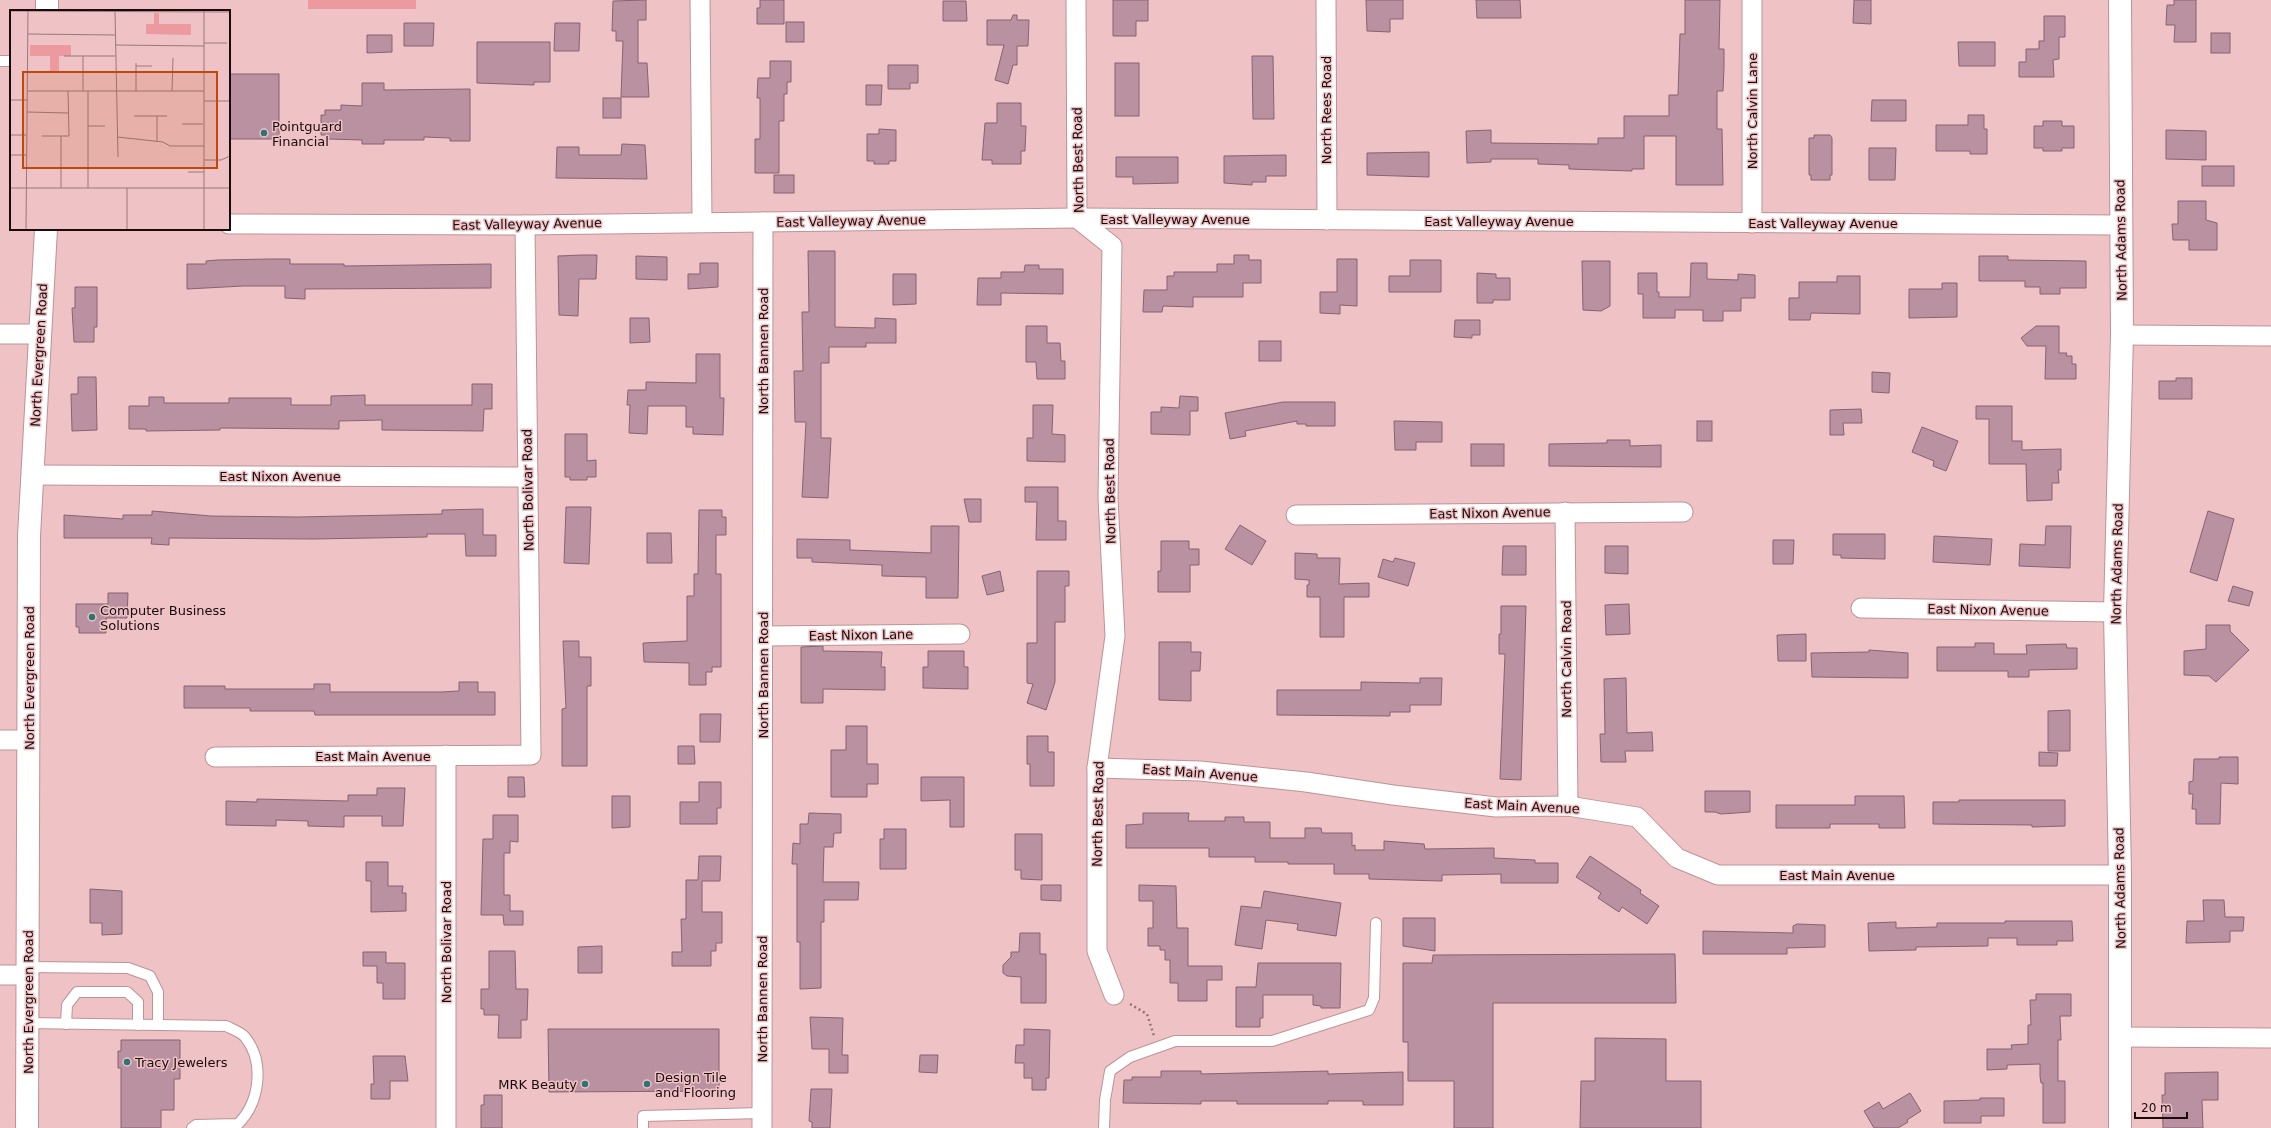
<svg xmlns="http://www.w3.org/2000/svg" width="2271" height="1128" viewBox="0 0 2271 1128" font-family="'DejaVu Sans',sans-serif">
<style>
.green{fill:#ec9aa0}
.building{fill:#b991a0;stroke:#876370}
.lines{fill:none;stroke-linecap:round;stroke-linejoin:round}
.lane-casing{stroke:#bd9395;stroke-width:12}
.street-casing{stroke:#bd9395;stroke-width:21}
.secondary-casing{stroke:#bd9395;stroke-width:24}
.primary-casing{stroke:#bd9395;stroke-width:24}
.path{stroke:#937375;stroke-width:2.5;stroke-dasharray:2 3;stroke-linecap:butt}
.lane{stroke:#fff;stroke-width:10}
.street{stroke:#fff;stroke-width:19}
.secondary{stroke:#fff;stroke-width:22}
.primary{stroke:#fff;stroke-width:22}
.poi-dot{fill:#2b7575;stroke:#efc2c5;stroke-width:1.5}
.labels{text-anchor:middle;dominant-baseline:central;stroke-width:3;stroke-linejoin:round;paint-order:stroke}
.street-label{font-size:13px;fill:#1a0b0c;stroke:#efc2c5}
.poi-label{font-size:13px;fill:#1a0b0c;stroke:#efc2c5;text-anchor:start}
.inset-road{fill:none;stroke:#9a797b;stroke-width:1}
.view{fill:#bf490c;fill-opacity:0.15;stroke:#bf490c;stroke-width:2}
.inset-edge{fill:none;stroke:#1a0b0c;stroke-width:2}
</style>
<rect width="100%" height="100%" fill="#efc2c5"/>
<rect class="green" x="308" y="0" width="108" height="9"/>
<g class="building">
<path d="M646 0V20H638V63H647L649 97H621L623 41H616V31H612L613 1Z"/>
<path d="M760 0H784V24H757V8H760Z"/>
<path d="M1113 0H1148V21H1136V36H1113Z"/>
<path d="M1366 0H1403V19H1390V32L1367 31Z"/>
<path d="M1476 0H1520L1521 18H1477Z"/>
<path d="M1685 0H1720L1719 49H1724V67L1723 91H1717V129H1722L1723 185H1676V136H1644V169H1632V171L1569 169V165L1538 164V159H1491V162L1467 163 1466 131 1491 130V143L1598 144V138H1624V116H1669V95H1678L1680 34H1685Z"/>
<path d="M1854 0H1871V24L1853 23Z"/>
<path d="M2174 0H2196V42H2174L2175 25H2166L2167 5H2174Z"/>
<path d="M943 1H966L967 21H943Z"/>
<path d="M1013 15H1017V20H1029L1028 46H1017V65H1013L1008 84 995 80 1004 45H987V20H1011Z"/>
<path d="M2044 16H2065V37H2059V59L2053 60 2054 77H2019V62H2026V49H2039V41H2044Z"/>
<rect x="786" y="22" width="18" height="20"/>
<path d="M404 23H434L433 46H404Z"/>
<path d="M555 23H580L579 51H554Z"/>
<rect x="2211" y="33" width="19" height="20"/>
<path d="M367 35H392V52L367 53Z"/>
<path d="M477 42H550V82H534V85L477 83Z"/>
<path d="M1958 42H1995V66H1959Z"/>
<path d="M1252 56H1273L1274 119H1253Z"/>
<path d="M770 61H791V82H787V94H784V121H779V173H755V139H760V98H757L758 78H770Z"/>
<rect x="1115" y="63" width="24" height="53"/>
<path d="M888 65H918V83H910V89H888Z"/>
<rect x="229" y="74" width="50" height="65"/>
<path d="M362 83H384V90L470 89V141H450V138L424 137V140H384V144H362V140L328 139V135H321V115H325V110H341V105L362 106Z"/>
<path d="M866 85H882L881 105H866Z"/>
<rect x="603" y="98" width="18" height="20"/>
<path d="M1872 100H1906V121H1871Z"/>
<path d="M997 103H1021V126H1026L1025 151H1021V164H992V160H982L985 123H997Z"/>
<path d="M1968 115H1984V129H1987V154H1970V151H1936V125H1968Z"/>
<path d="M2043 121H2062V126H2074V148H2062V151H2043V148H2034V126H2043Z"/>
<path d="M879 129 896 130V161H889V164H874V161H867V134H879Z"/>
<path d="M2166 130 2206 131V160L2166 159Z"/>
<path d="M1814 135H1830L1832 138V175H1830V180H1811V175H1809V138H1814Z"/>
<path d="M622 144 645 145 647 179 556 178 557 147H579V155H621Z"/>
<path d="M1869 148H1896L1895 180H1869Z"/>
<path d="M1429 152V177L1367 175V153Z"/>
<path d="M1286 155V176H1266V182H1252V185L1224 183V156Z"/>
<path d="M1116 157H1178V183L1133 184V177H1116Z"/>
<rect x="2202" y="166" width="32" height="20"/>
<rect x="774" y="175" width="20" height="18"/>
<path d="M2178 201H2206V220L2217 223V250H2189V240H2173L2172 224H2178Z"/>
<path d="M808 251H835V327L875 328V318L896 319V343H866V347H829V363H821V438H831L828 498 802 497 806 422H795L794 371H803L802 312H809Z"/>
<path d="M582 255H597L596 279H579L578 316 559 315 558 256Z"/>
<path d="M1234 255H1249V260H1261V283H1243V297H1193V307L1163 306 1162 312H1143L1144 290H1167V276H1174V272H1217V264H1234Z"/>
<path d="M636 256 667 257V280L636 279Z"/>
<path d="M1979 256H2008V260L2086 261V288H2060V294H2040V287H2025V281H1979Z"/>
<path d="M271 259H290V264H344V266L491 264V288L305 289V299L285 298V286H243L187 289V264H206V261L217 260Z"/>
<path d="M1337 259H1357V306L1340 305V314L1320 313V292H1337Z"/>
<path d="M1410 260H1441V292H1389V276H1410Z"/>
<path d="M1582 261H1610V306L1601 311 1583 310Z"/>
<path d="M700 263H718V287L688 289V274H700Z"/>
<path d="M1691 263H1707V279L1738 280V274L1755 275V298H1741V311H1723V321H1703V310H1675V318H1643V294H1638V273H1657V292H1659V297H1690Z"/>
<path d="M1025 265H1039V269H1063V294L1001 293V305H977L978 278H1001V272H1024Z"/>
<path d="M1477 273 1496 274V278H1510V300H1493V303H1477Z"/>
<path d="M893 274H916V304L893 305Z"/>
<path d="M1837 276H1860V314L1811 313 1810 320H1789V298H1799V282H1837Z"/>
<path d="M1942 283H1957V317L1909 318V289H1942Z"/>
<path d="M75 287H97V327H94V342H74L72 308H75Z"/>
<path d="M630 318H649L650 342 630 343Z"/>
<path d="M1455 320H1480V335H1472V338L1454 337Z"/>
<path d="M1026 326H1047V343H1060L1061 361H1065V379H1037L1036 362H1026Z"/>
<path d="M2036 326H2059V353H2067L2066 356H2072V364H2076V379H2045L2046 346H2027L2021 338Z"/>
<rect x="1259" y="341" width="22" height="20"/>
<path d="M696 354H720V398H724L723 435 693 434V427H686V406H648L647 434 629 433 630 405H627L628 390H646V382L696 383Z"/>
<path d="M1872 372 1890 373 1889 393 1872 392Z"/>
<path d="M78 377H96L97 430 72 431 71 394H78Z"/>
<path d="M2176 378H2192V399H2159V381H2176Z"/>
<path d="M472 384H492V409H484L483 431 382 430V420L339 421V429L220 428V430L146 431V429H129V406H149V397H164V403H229V398H291V405H331V396L365 395V405H472Z"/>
<path d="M1180 396 1198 397V411H1190V435L1151 434V412H1161V407L1179 408Z"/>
<path d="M1283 402H1335V426H1306V424H1297V421L1245 431 1246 436 1230 439 1225 413Z"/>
<path d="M1033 405H1053L1052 434 1065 435V462L1027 461V438H1033Z"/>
<path d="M1976 406H2012V441H2022V450L2061 449V470H2058L2059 483H2052V500L2027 501 2026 464H1989V419H1976Z"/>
<path d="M1861 409 1862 423H1843L1844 435H1830V410Z"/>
<path d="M1394 421 1442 422V442H1416V450H1395Z"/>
<rect x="1697" y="421" width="15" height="20"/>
<path d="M1922 427 1958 441 1946 471 1933 466 1934 461 1912 452Z"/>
<path d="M565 434H587V461L596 460V477H587V480H570V477H565Z"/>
<path d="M1607 440H1630V446L1661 445V467L1549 466V444L1607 443Z"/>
<rect x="1471" y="444" width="33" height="22"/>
<path d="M1025 487H1058V521H1066V540H1036L1037 502H1025Z"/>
<path d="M964 499H981V522H969Z"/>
<path d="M566 507H591L589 564 564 563Z"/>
<path d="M483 509V535H496V556H466L465 534H427V537L314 539 169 538V545L151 544 152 538H64V515L123 519V515H152V511L211 516 298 517 442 514V510Z"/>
<path d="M699 510H722V517H726V535H716V574H721V667H712V672H706V685H689V663L644 662 643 643 687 641V596H694V574H698Z"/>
<path d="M2208 511 2234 519 2217 581 2190 572Z"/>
<path d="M1240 525 1266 541 1252 565 1225 549Z"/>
<path d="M931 526H959L958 598H926V577L882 576V565L812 562V558H797V539L850 540V550L931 553Z"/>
<path d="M2046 526H2071L2070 568 2019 566 2020 544 2045 545Z"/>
<path d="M647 533H671L672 563H647Z"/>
<path d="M1833 534H1885V559L1841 558V555H1833Z"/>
<path d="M1934 536 1992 539 1990 565 1933 562Z"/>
<path d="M1773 540H1794L1793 564H1773Z"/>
<path d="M1161 541H1189V549H1199V565H1190V592H1158V571H1161Z"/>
<path d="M1503 546H1526V575H1502Z"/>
<path d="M1605 546H1628V574L1605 573Z"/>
<path d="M1295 553 1317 554V558H1340L1339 584 1369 583V597H1344V637H1320V597H1307V585H1309V580L1295 579Z"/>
<path d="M1395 558 1415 563 1408 586 1378 577 1383 559 1393 562Z"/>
<path d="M1000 571 1004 591 987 595 982 576Z"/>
<path d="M1037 571H1069V586H1065V622H1055V682L1046 710 1027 703 1033 684 1027 683V643H1037Z"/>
<path d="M2233 586 2253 592 2249 606 2228 601Z"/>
<path d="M108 593H128L127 618H106V633H79V627H76V604H108Z"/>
<path d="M1629 604 1630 634 1606 635 1605 605Z"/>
<path d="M1501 606H1526L1521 780 1500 779 1505 654H1499V634H1501Z"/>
<path d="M2206 625H2230V631L2249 650 2216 682 2209 676 2184 675V651L2206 649Z"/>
<path d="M1806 634V661H1778L1777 635Z"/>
<path d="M563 641H579V657H591V686H587V766H562V709L566 708Z"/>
<path d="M1159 642H1191V652H1201L1200 671H1191V701L1159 700Z"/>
<path d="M1975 643H1994V654H2027L2026 645 2066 644 2067 648H2077V669L2029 670V677H2008V671H1937V647H1975Z"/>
<path d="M823 646V651L882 652 881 667H885V690L823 689V703H801V647Z"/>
<path d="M1869 650 1908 653V678L1812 677 1811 653 1869 652Z"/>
<path d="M928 651H964V667H968V689L923 688V667H928Z"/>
<path d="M1420 678H1442L1441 705H1410V712H1390V716L1277 715V690H1361V682L1420 683Z"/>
<path d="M1626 678 1627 733 1652 732 1653 751H1625L1626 762H1601L1600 734H1605L1604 679Z"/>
<path d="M459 682H478V692H495V715H315L314 711H250V708H184V686H225V689H314V684H330V692H441L459 691Z"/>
<path d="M2070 710V751H2048V711Z"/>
<path d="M700 714H721L720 742H700Z"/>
<path d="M846 726H867V764H878V784H867V797H831V750H846Z"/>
<path d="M1027 736H1048V752H1054V786H1030V764H1027Z"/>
<path d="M678 746H694L695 764H678Z"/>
<path d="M2039 752 2058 753 2057 766H2039Z"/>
<path d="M2219 757H2238V784L2221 783 2220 824H2196V809H2192L2193 794H2189V782L2193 781 2194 759H2219Z"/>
<path d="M508 777H524L525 797H508Z"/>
<path d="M921 777H964V827H950V800L921 801Z"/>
<path d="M699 782H721V808H717V824H680V802H699Z"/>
<path d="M377 788H405L403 826H382V816H344V827L308 826V821L276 820V826L226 825V801L257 802V799L348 801V795H377Z"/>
<path d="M1705 791H1750V812L1721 814 1715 812H1705Z"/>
<path d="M612 796H630V827L612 828Z"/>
<path d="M1855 796H1904L1905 828H1879V824H1830V828H1776V805H1855Z"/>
<path d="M1959 800H2065V826L2032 827V825L1933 824V802H1959Z"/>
<path d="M809 813 841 814V833H834L833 847H824L823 882H859L858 900H824V922H821V988L800 989V942H797V864H792L793 843 800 844V824H808Z"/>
<path d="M1143 813H1189L1188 821H1225V817H1244V822H1270V838H1305V828H1321L1322 833H1352V846L1355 845V850H1384V841L1424 844 1425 849 1494 848V858L1535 860V863H1558V883H1501V874L1442 875V881L1369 879V874H1334V864H1288V862H1255V857H1209V848H1126V825L1143 824Z"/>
<path d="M493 815H518V842L510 841V853H504V895H510V911H523V925H504L503 915H481L483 839H493Z"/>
<path d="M884 829H906V869H880V839H884Z"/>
<path d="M1015 834H1042V880L1021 879V870H1015Z"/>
<path d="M699 856H721L720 881H702V912H722V943H716V951H711V966H672V952H682L681 919H686V880H698Z"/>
<path d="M1590 856 1641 890 1640 893 1659 906 1647 924 1622 907 1619 912 1598 898 1601 893 1576 877Z"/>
<path d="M366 862H388V886H403L402 893H406V911L371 912V881H366Z"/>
<path d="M1041 885H1061V901L1041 900Z"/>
<path d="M1139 885 1176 886 1177 928H1188V966H1222V980H1207V1001H1178V983H1170V960H1165V950H1160V946H1148V928H1153V901H1139Z"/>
<path d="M90 889 122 891V934L102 935V923H90Z"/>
<path d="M1264 891 1341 903 1336 936 1297 930 1298 924 1266 920 1262 949 1235 945 1241 906 1261 908Z"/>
<path d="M2203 900H2224L2225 917H2244L2243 931H2230V942L2186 943 2187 921H2204Z"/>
<path d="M1403 918H1435V951L1403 946Z"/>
<path d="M2005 921H2072L2073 941H2057V945H2017V938H1988V946L1916 947V950L1869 951 1868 923 1896 922V928L1937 927V923H2005Z"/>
<path d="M1797 924 1825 925V947L1787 948V954H1703V931L1793 933V926Z"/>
<path d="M1020 933H1040V954H1046V1003H1021V977L1007 976 1003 973V965L1011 957V952H1019Z"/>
<path d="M602 946V973H578V947Z"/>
<path d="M489 951H515L516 989H528L527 1020H521V1038H498L499 1015H484V1009H481V989H489Z"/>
<path d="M363 952H386V963H405V999H383V983H377V966H363Z"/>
<path d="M1675 954 1676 1003H1493V1128H1454V1081H1408V1042H1403V963H1432L1433 955Z"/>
<path d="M1258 963H1341L1340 1008H1321V1006L1313 1005V995H1263V1018H1260V1027H1236V987H1256Z"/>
<path d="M2036 994H2071V1016H2060L2061 1040H2058V1081H2065V1123H2043V1083H2041L2040 1076V1064L2007 1065V1069L1987 1070V1049H2012L2011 1045 2028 1044V1025H2031L2030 1000H2036Z"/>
<path d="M810 1017 843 1018 842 1055H848V1073H829V1049H812Z"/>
<path d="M548 1029H719V1091L549 1092Z"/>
<path d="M1024 1029 1050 1030 1049 1078H1046V1090H1032V1078H1024V1063H1015L1016 1045H1024Z"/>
<path d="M1595 1038 1666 1039V1081H1701V1128H1580L1581 1081H1595Z"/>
<path d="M121 1040H180V1079H174V1110H161V1128H121V1068H118V1051H121Z"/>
<path d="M920 1055H938L937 1073 919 1072Z"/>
<path d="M373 1056H405L408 1081H390V1099H371V1084H374Z"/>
<path d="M1161 1071H1201V1074L1328 1071V1074L1403 1072V1105H1363V1101H1328V1104H1237V1101H1201V1104L1123 1103 1124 1080H1132V1077H1161Z"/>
<path d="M2218 1072V1100H2202L2203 1128H2163L2162 1095H2165V1073Z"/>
<path d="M811 1089H832L830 1128H812V1122L809 1121Z"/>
<path d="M1910 1093 1921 1111 1907 1120 1908 1122 1898 1128H1874L1864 1111 1879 1102 1883 1109Z"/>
<path d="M484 1095H502V1128H481V1105H484Z"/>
<path d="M1980 1098H2004V1116H1981V1123H1944V1101L1980 1100Z"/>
</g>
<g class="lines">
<defs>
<g id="lane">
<path d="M0 61H11"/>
<path d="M27 967 128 968 150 976 158 992V1025"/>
<path d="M27 1023 226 1026C232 1029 241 1032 245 1037 265 1062 260 1102 238 1124L196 1125 192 1128"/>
<path d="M66 1024 67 1005 77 992H127L138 1002V1025"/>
<path d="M643 1128V1116L762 1113"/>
<path d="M1104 1128 1105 1100 1110 1071 1130 1057 1175 1041H1272L1369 1010 1374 998 1376 923"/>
</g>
<g id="street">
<path d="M700 0 702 221"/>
<path d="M1076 0 1077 218 1112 246 1108 498 1115 636 1097 768V951L1114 995"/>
<path d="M1326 0 1327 220"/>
<path d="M1752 223V0"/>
<path d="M229 224 525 225 1077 218 2120 225"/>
<path d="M0 334H41"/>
<path d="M2122 335 2271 336"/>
<path d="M32 475 528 477"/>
<path d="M1565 512 1568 806"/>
<path d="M1296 515 1683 512"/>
<path d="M1861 608 2115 612"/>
<path d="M763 636 960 634"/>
<path d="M0 740H29"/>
<path d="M215 757 531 755 525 225"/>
<path d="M1097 768 1200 771 1306 782 1393 795 1496 807 1568 806 1637 817 1677 858 1718 875H2120"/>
<path d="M0 975H27"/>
<path d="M2121 1037 2271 1038"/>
<path d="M446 1128V755"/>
<path d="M762 1128 763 222"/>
</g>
<path id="secondary" d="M2120 1128V875L2115 612 2122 335 2120 0"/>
<g id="primary">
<path d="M47 0V11"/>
<path d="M27 1128 29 536 46 229"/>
</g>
</defs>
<use href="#lane" class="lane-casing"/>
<use href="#street" class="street-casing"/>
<use href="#secondary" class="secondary-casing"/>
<use href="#primary" class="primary-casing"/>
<path class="path" d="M1130 1004 1147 1014 1154 1036"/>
<use href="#lane" class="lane"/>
<use href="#street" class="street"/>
<use href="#secondary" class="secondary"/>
<use href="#primary" class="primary"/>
</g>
<g class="poi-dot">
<circle cx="264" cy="133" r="4"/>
<circle cx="92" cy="617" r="4"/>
<circle cx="127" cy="1062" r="4"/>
<circle cx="585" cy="1084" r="4"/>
<circle cx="647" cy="1084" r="4"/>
</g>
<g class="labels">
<g class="street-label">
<text transform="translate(1326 110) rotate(-90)">North Rees Road</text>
<text transform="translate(1752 111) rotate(-90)">North Calvin Lane</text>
<text transform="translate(1078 160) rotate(-91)">North Best Road</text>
<text x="1175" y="219">East Valleyway Avenue</text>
<text transform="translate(851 221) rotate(-1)">East Valleyway Avenue</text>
<text x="1499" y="221">East Valleyway Avenue</text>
<text x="1823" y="223">East Valleyway Avenue</text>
<text transform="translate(527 224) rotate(-1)">East Valleyway Avenue</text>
<text transform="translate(2121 240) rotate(-91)">North Adams Road</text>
<text transform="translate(763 351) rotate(-90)">North Bannen Road</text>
<text transform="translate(39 355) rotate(-87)">North Evergreen Road</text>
<text x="280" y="476">East Nixon Avenue</text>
<text transform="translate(528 490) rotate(-91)">North Bolivar Road</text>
<text transform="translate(1110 491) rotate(-91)">North Best Road</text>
<text transform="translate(1490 513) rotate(-1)">East Nixon Avenue</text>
<text transform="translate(2117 564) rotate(-89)">North Adams Road</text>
<text transform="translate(1988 610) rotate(1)">East Nixon Avenue</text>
<text transform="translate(861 635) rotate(-1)">East Nixon Lane</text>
<text transform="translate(1566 659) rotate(-90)">North Calvin Road</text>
<text transform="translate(763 675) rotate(-90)">North Bannen Road</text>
<text transform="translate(29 678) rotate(-90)">North Evergreen Road</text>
<text x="373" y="756">East Main Avenue</text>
<text transform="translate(1200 773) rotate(4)">East Main Avenue</text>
<text transform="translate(1522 806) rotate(3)">East Main Avenue</text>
<text transform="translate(1098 814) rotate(-89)">North Best Road</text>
<text x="1837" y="875">East Main Avenue</text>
<text transform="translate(2120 888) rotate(-91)">North Adams Road</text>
<text transform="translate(446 942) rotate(-90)">North Bolivar Road</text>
<text transform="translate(762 999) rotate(-90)">North Bannen Road</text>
<text transform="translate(28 1002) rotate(-90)">North Evergreen Road</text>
</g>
<g class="poi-label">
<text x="272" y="126">Pointguard<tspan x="272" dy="15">Financial</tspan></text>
<text x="100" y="610">Computer Business<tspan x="100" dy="15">Solutions</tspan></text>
<text x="135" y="1062">Tracy Jewelers</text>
<text x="655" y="1077">Design Tile<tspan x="655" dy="15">and Flooring</tspan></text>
<text x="577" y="1084" text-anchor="end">MRK Beauty</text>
</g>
</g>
<g transform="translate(10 10)">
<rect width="220" height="220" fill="#efc2c5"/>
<path d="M144 3H149V14H181V25L136 24V14H144ZM20 35H61V46H49V63H40V46H20Z" fill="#ec9aa0"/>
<path class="inset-road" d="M0 1 220 2M105 1 108 147M18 24 105 25M194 33H217M105 35 194 36M54 46H105M73 46V81M126 53V81M126 56H142M17 81H194M162 81 163 48M0 90H17M194 91H220M17 102 58 103M124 106H157M147 106V131M172 114H193M78 116H95M0 125H16M32 126H59L58 81M107 127 153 132 160 136H194M0 145H16M194 150H211L220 146M178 162H194M0 178H220M51 178V126M78 178V81M117 178V220M16 220 18 0M194 220V0"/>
<path class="view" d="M13 62H207V158H13Z"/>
<rect width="220" height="220" class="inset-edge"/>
</g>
<path d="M2135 1112v6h52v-6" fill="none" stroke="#1a0b0c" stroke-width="2"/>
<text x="2141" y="1112" font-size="12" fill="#1a0b0c" stroke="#efc2c5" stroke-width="3" paint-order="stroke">20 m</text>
</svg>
